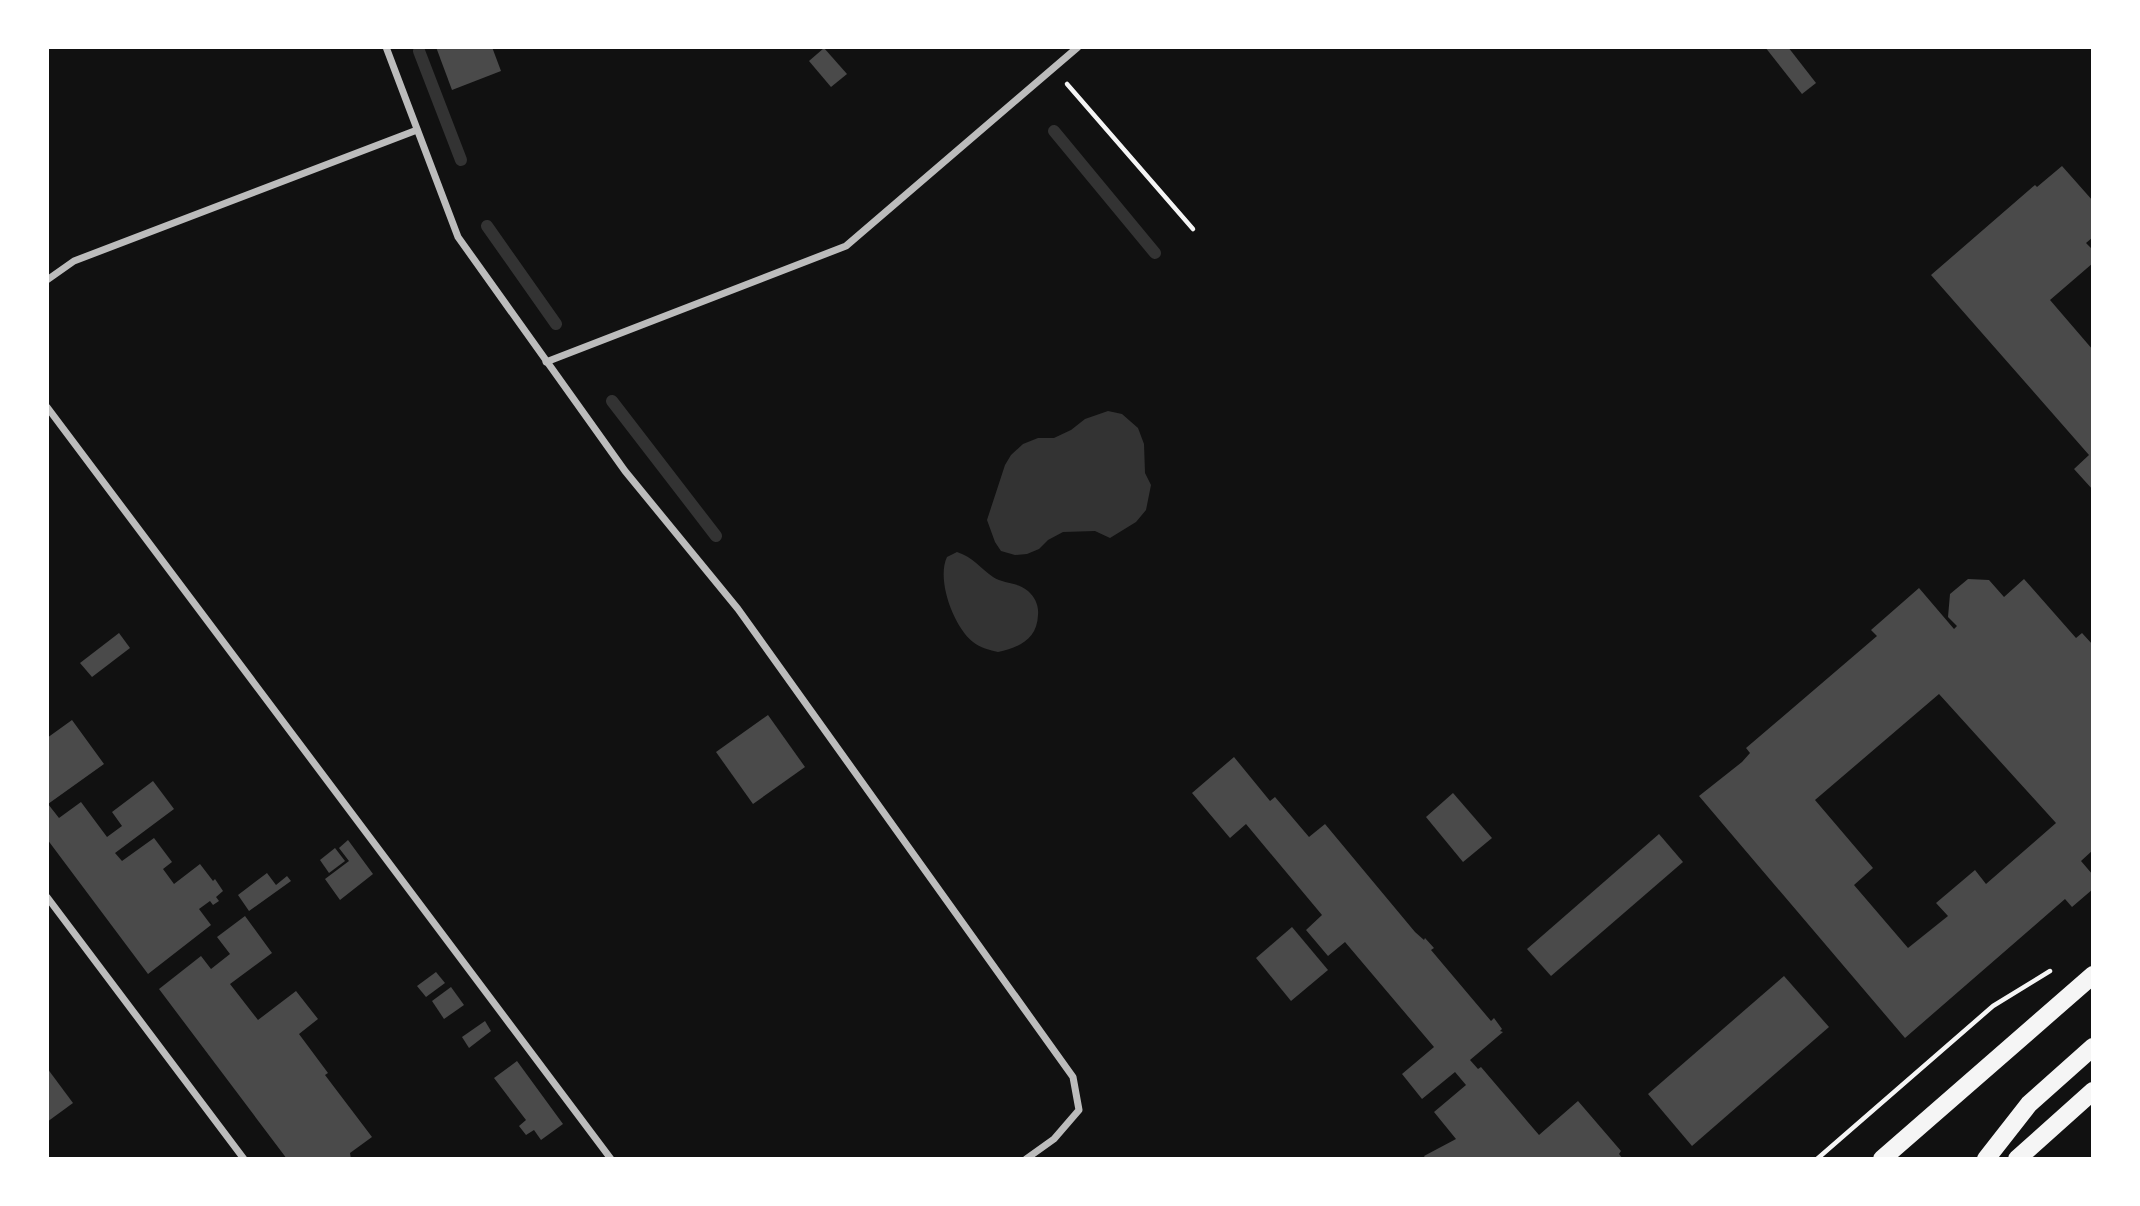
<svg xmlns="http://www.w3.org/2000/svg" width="2140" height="1206" viewBox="0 0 2140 1206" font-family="'Fira Sans',sans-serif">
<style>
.water{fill:#333}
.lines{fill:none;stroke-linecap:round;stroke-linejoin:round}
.stream{stroke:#333;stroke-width:12}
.building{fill:#4a4a4a;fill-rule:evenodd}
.path{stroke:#f5f5f5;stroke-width:4.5}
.minor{stroke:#bcbcbc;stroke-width:7}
.primary{stroke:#f5f5f5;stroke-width:18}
</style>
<rect width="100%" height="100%" fill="#111"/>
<g class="water">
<path d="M1108 411 1122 414 1138 428 1144 444 1145 473 1151 485 1146 510 1136 522 1110 538 1095 531 1063 532 1048 540 1039 549 1027 554 1015 555 1001 551 995 542 987 520 1005 465 1011 455 1023 444 1038 438H1054L1071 430 1085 419Z"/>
<path d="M957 552C973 557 980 568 993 577 1004 584 1018 582 1028 591 1035 597 1039 606 1038 615 1037 639 1020 647 998 652 990 650 980 648 973 642 954 627 936 580 947 557Z"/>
</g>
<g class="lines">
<g class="stream">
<path d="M419 51 461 160"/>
<path d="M1054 131 1155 253"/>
<path d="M487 226 556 324"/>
<path d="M612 401 716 536"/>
</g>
</g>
<g class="building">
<path d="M436 47H492L501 71 452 90Z"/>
<path d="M1765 47H1788L1816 83 1802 94Z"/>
<path d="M824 48 847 74 831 87 809 61Z"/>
<path d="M2062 166 2093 201V237L2086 243 2093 250V263L2050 300 2093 350V490L2074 469 2089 455 1931 275 2035 185 2037 187Z"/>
<path d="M1968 579 1989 580 2004 597 2024 579 2076 638 2082 633 2093 645V850L2081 861 2093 875V889L2072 907 2065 899 1905 1038 1699 796 1742 762 1750 753 1746 748 1877 636 1871 630 1919 588 1954 629 1957 626 1948 617 1950 594ZM1939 694 2056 823 1986 884 1975 870 1936 903 1948 916 1908 948 1854 885 1873 868 1815 800Z"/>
<path d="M119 633 130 648 92 677 80 663Z"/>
<path d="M768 715 805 767 753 804 716 752Z"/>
<path d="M72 720 104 764 48 804 59 818 81 802 107 837 122 826 112 812 153 781 174 809 115 853 122 861 154 838 172 862 163 869 174 884 200 864 213 881 215 879 223 891 216 897 219 901 213 905 210 901 199 909 211 925 148 974 47 839V738Z"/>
<path d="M1234 757 1270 801 1275 797 1309 837 1325 824 1415 932 1424 940 1425 938 1434 948 1431 950 1491 1021 1494 1018 1502 1029 1500 1031 1503 1032 1470 1060 1478 1069 1481 1067 1539 1135 1578 1101 1621 1151 1619 1154 1623 1159H1426L1424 1156 1456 1139 1434 1112 1466 1085 1455 1072 1422 1099 1402 1074 1434 1047 1345 942 1328 956 1306 930 1322 915 1246 824 1230 838 1192 793Z"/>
<path d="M1453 793 1492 838 1463 862 1426 817Z"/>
<path d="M1659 834 1683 862 1551 976 1527 949Z"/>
<path d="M348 840 373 874 340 900 325 879 349 861 339 848Z"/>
<path d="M335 848 345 861 329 873 320 860Z"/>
<path d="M267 873 276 885 287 876 291 881 249 911 238 895Z"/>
<path d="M245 916 272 953 230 984 258 1020 296 991 318 1019 299 1034 328 1073 325 1075 372 1137 350 1153 351 1159H287L159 989 201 956 211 969 230 954 217 937Z"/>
<path d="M1292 927 1328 970 1291 1001 1256 958Z"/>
<path d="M436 972 445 983 426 997 417 986Z"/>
<path d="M1784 976 1829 1027 1692 1146 1648 1094Z"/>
<path d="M451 987 464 1005 444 1019 432 1001Z"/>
<path d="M485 1021 491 1031 469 1048 462 1037Z"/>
<path d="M517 1061 563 1124 541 1140 534 1130 526 1135 519 1126 526 1120 494 1078Z"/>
<path d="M47 1068 73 1103 47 1122Z"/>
</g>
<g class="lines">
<g class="path">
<path d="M1067 84 1193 229"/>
<path d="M1817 1159 1993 1006 2050 971"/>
</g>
<g class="minor">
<path d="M386 47 458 237 625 471 738 609 1073 1077 1079 1110 1054 1139 1026 1159"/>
<path d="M47 280 74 261 417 130"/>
<path d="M546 362 846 246 1078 47"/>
<path d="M47 407 611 1159"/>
<path d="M47 897 244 1159"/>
</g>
<g class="primary">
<path d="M1882 1159 2093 975"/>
<path d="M1986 1159 2029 1104 2093 1047"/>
<path d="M2017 1159 2093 1091"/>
</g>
</g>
<rect width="2140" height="1206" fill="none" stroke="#ffffff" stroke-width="98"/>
</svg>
